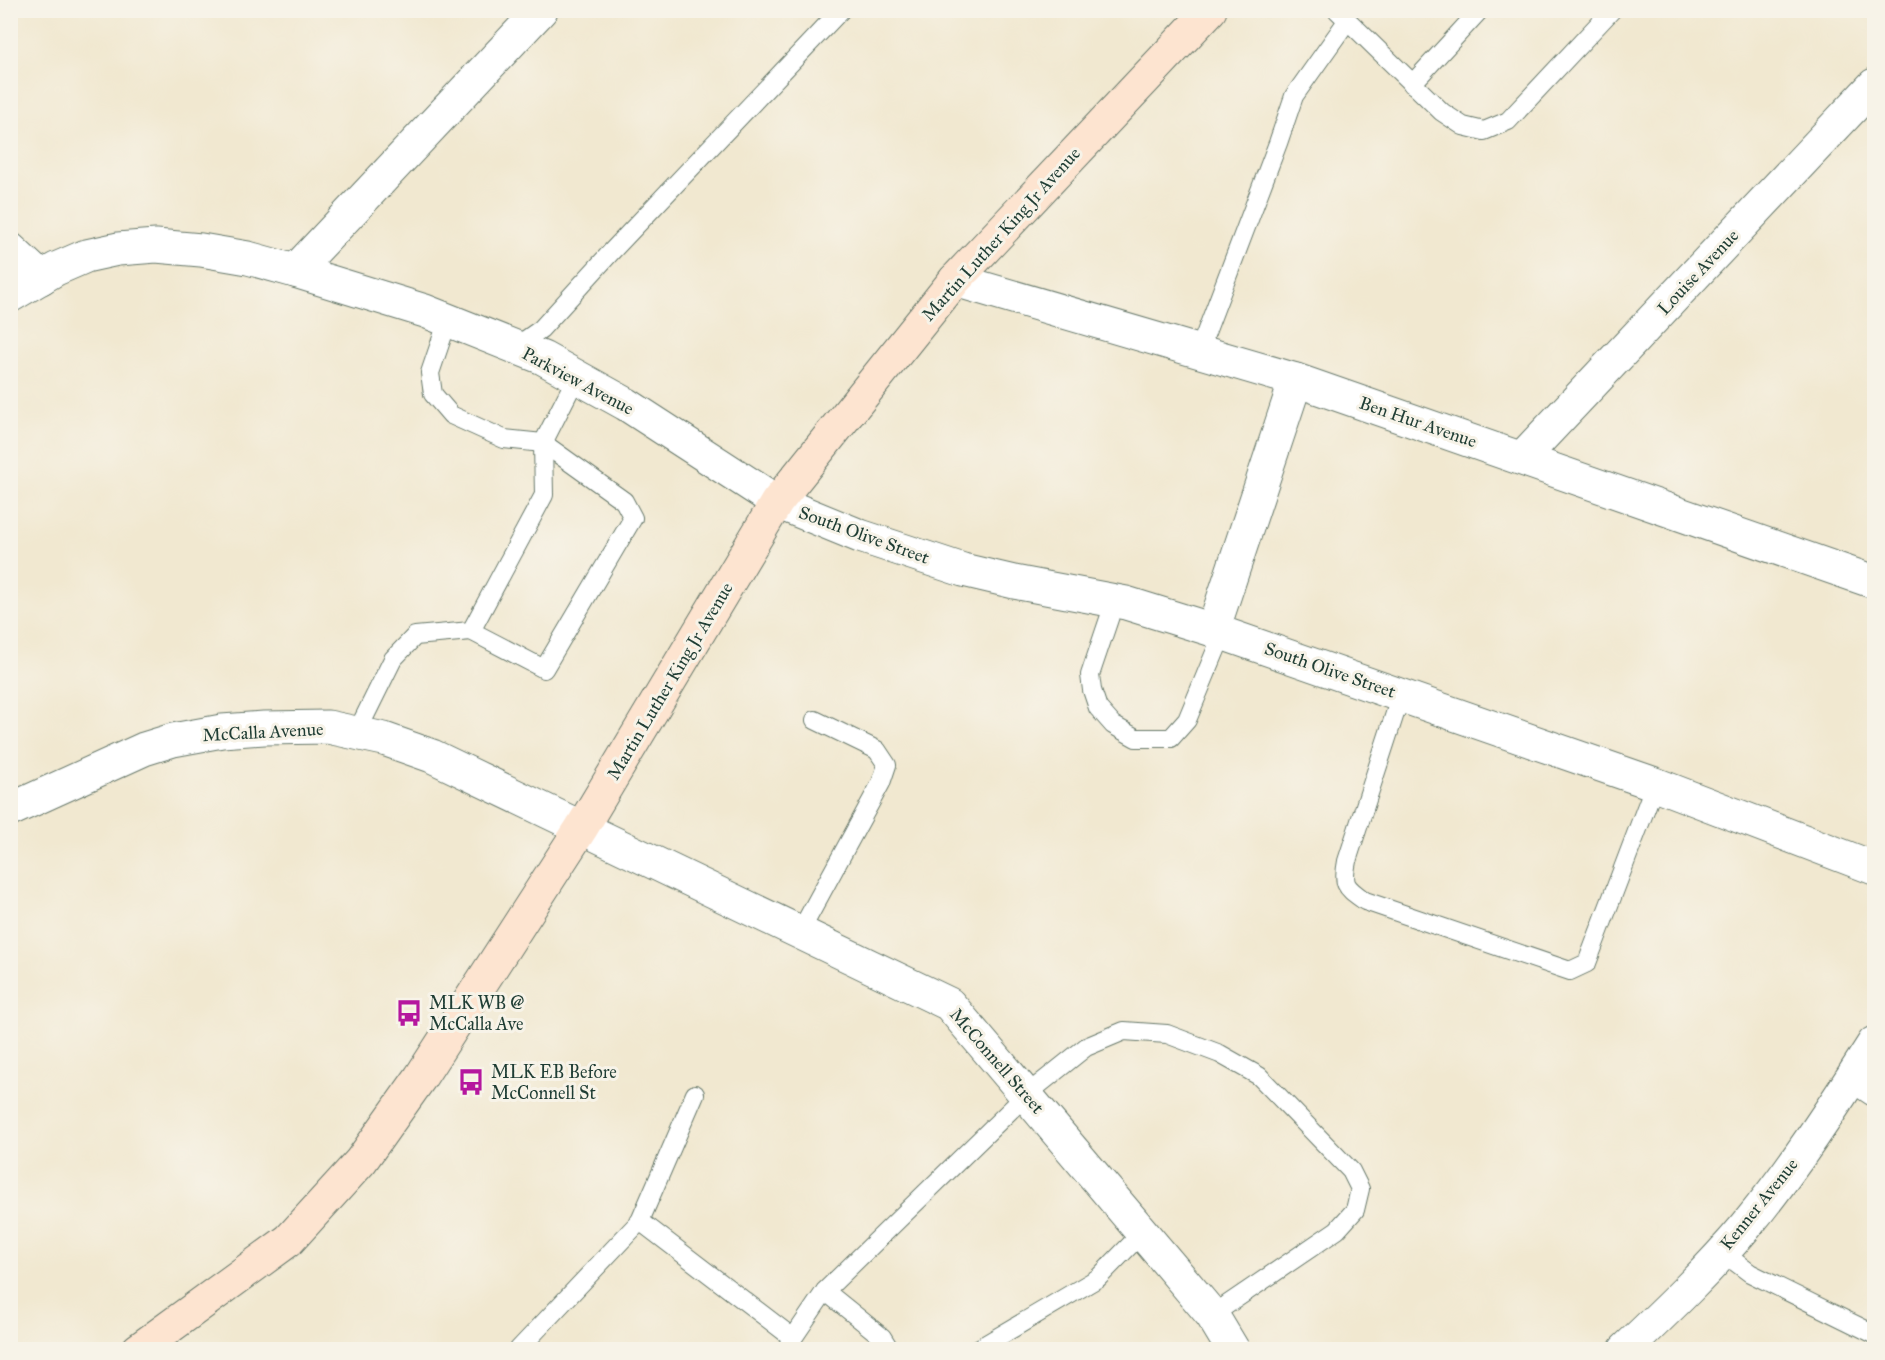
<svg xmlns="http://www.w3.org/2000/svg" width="1885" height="1360" viewBox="0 0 1885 1360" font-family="'IM FELL Great Primer',serif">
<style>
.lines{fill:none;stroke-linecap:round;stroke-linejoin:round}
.lane-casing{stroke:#68796b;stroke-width:20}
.street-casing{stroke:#68796b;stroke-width:35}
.secondary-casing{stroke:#68796b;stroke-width:35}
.lane{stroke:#fff;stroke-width:18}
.street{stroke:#fff;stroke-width:33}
.secondary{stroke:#fde4d0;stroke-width:33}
.labels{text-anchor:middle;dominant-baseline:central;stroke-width:6;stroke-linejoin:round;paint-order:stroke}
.street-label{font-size:18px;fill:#1f3d34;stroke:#f7f3e8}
.poi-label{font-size:18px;fill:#1f3d34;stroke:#f7f3e8;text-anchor:start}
</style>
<rect width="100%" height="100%" fill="#f7f3e8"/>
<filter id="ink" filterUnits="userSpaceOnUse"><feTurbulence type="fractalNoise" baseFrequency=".0167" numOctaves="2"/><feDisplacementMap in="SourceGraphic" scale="12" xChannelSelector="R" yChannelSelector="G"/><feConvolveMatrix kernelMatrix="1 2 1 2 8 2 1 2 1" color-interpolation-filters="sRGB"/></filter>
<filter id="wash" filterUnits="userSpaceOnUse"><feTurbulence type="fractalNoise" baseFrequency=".008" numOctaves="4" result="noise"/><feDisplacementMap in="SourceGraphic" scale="24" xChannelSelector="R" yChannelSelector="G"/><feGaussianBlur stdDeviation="1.35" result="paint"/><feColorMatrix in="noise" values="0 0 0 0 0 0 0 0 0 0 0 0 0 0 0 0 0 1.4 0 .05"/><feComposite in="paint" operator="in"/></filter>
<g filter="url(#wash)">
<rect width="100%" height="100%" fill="#f1e8d0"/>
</g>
<g filter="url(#ink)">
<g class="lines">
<defs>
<g id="lane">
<path d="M1337 10 1442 112 1463 126 1484 131 1508 121 1612 10"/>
<path d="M1412 84 1480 10"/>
<path d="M448 320 430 373 433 394 451 415 504 439 543 443 624 501 633 518 544 669 471 631"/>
<path d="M514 348 541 329 613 250 841 10"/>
<path d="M1199 351 1278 143 1294 96 1347 21"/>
<path d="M1115 601 1090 675 1092 690 1098 708 1113 725 1136 738H1171L1187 720 1223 633"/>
<path d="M1401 695 1347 861C1342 886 1346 887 1365 901L1570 971 1587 963 1655 784"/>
<path d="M357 732 393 659 415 636 471 631 544 495 543 443 577 376"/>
<path d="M800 932 881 783 887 765 877 750 815 720"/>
<path d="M1850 1082 1874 1098"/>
<path d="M695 1094 640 1221 793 1338"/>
<path d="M1722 1252 1750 1273 1874 1334"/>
<path d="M825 1291 882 1337 890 1350"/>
<path d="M518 1350 640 1221"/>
<path d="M785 1350 825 1291 1026 1095 1086 1047 1124 1031 1167 1034 1220 1054 1259 1076 1351 1171 1360 1189 1355 1210 1337 1230 1212 1315"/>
<path d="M976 1350 1098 1278 1142 1233"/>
</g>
<g id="street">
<path d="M10 249 41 278"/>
<path d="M295 271 541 10"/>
<path d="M955 280 1296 380 1874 582"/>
<path d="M10 296 56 269 86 256 118 249 156 246 201 250 248 258 295 271 425 311 543 358 626 404 777 502 860 536 963 570 1014 582 1126 603 1213 630 1655 784 1874 868"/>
<path d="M1522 458 1874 85"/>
<path d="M1213 630 1296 380"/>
<path d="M10 810 144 749 173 740 222 731 264 728 328 727 384 739 432 756 949 1004 1212 1315 1233 1350"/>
<path d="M1625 1350C1667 1310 1709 1270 1746 1226 1793 1169 1834 1106 1874 1043"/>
</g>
<path id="secondary" d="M138 1350 289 1240 361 1161 420 1078 582 827 777 502 955 280 1210 10"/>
</defs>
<use href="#lane" class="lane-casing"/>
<use href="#street" class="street-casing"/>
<use href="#secondary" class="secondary-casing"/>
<use href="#lane" class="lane"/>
<use href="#street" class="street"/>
<use href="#secondary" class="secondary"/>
</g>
</g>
<defs>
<symbol id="bus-bare" viewBox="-9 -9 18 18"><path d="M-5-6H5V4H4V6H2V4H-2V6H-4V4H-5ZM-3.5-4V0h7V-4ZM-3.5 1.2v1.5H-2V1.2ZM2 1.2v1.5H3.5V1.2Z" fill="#b5179e" stroke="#f7f3e8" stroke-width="2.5" paint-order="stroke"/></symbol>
</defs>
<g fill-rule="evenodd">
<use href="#bus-bare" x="390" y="994" width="38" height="38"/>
<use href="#bus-bare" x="452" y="1063" width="38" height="38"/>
</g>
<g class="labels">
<g class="street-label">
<text transform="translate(1001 234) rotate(-48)">Martin Luther King Jr Avenue</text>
<text transform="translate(1698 272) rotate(-47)">Louise Avenue</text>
<text transform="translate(578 381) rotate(28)">Parkview Avenue</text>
<text transform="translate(1418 422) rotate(19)">Ben Hur Avenue</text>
<text transform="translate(864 535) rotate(20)">South Olive Street</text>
<text transform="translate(1330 670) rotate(19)">South Olive Street</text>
<text transform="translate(670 681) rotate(-59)">Martin Luther King Jr Avenue</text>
<text transform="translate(263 732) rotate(-3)">McCalla Avenue</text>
<text transform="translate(997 1061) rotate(49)">McConnell Street</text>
<text transform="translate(1759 1204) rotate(-51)">Kenner Avenue</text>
</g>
<g class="poi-label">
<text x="429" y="1003">MLK WB @<tspan x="429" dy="21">McCalla Ave</tspan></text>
<text x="491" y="1072">MLK EB Before<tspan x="491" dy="21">McConnell St</tspan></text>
</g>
</g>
<rect width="1885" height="1360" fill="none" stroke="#f7f3e8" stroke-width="36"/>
</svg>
